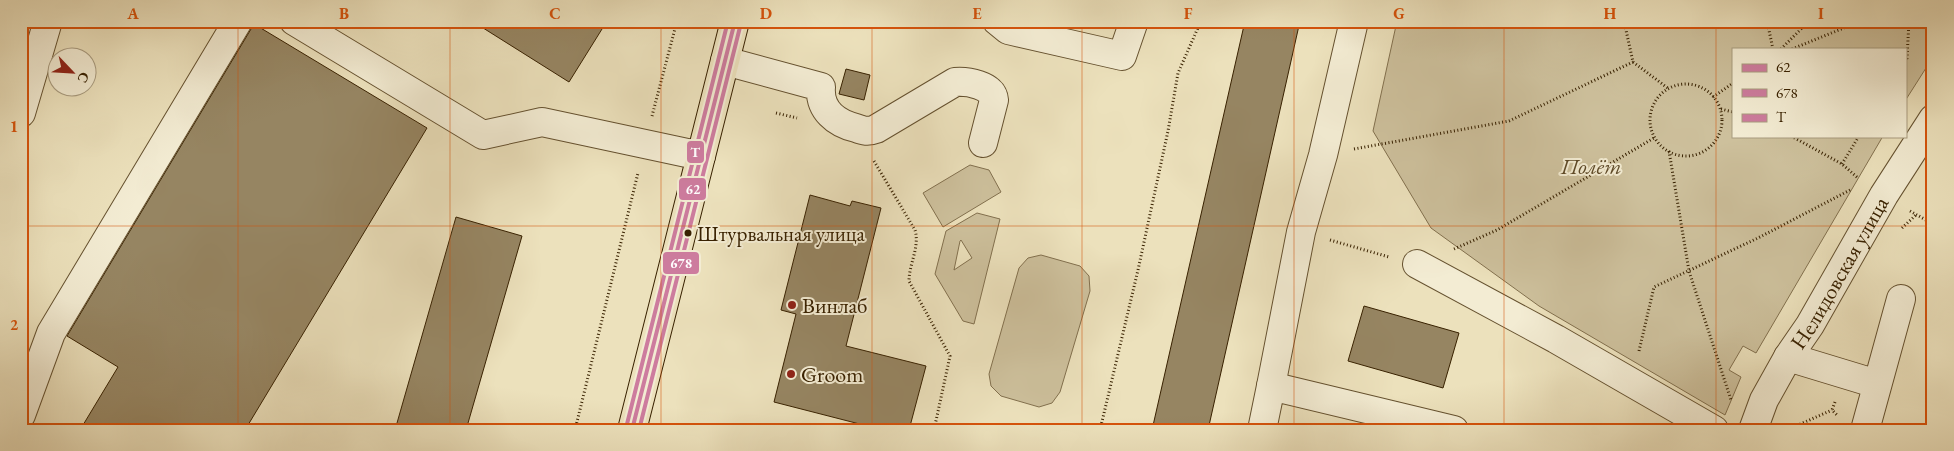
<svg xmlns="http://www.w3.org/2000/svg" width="1954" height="451" viewBox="0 0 1954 451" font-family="'EB Garamond',serif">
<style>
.green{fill:#cdc09c;stroke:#82704e;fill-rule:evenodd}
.building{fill:#968562;stroke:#382100}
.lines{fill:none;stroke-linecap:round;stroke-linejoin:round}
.minor-casing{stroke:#65512f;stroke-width:30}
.major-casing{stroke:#382100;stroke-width:30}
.path{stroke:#382100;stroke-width:3;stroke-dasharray:1 2.5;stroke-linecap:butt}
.minor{stroke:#f3ecd3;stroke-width:28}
.major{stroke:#ece1bc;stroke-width:28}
.bus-1-casing{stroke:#f3ecd3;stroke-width:8}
.bus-2-casing{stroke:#f3ecd3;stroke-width:8}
.bus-3-casing{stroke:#f3ecd3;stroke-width:8}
.bus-1{stroke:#cd7c9e;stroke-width:4}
.bus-2{stroke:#cd7c9e;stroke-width:4}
.bus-3{stroke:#cd7c9e;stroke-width:4}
.grid{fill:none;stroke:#d6530b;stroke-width:1;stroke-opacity:0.55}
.bus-dot{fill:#382100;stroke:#f3ecd3;stroke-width:2}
.poi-dot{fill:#8f2418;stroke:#f3ecd3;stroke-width:2}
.labels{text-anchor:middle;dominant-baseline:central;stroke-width:4;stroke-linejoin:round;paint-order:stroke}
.bus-label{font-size:21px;fill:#382100;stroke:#f3ecd3;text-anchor:start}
.park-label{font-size:22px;font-style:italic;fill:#5d4927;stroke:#f3ecd3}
.street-label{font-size:22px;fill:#382100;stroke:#f3ecd3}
.poi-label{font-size:22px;fill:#382100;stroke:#f3ecd3;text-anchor:start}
.line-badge{stroke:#f3ecd3;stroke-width:2}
.badge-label{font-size:14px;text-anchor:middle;font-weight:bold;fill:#fff}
.neatline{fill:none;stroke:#d6530b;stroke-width:2}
.grid-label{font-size:16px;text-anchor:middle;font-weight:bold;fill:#d6530b}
</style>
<rect width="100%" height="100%" fill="#ece1bc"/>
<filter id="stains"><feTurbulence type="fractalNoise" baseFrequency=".004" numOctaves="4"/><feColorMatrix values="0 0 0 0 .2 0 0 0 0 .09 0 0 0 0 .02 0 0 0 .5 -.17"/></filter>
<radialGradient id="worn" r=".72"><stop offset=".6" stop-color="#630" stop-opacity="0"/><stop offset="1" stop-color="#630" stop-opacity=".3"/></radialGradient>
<g class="green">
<path d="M1397 21H1933V57L1905 101V49H1733V136H1883L1756 353 1743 346 1729 370 1741 377 1725 415 1539 306 1431 228 1373 131Z"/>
<path d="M970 165 989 170 1001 192 943 227 923 193Z"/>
<path d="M977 213 1000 219 974 324 963 321 935 274 946 231ZM961 240 972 258 954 270 960 241Z"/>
<path d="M1041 255 1080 266 1089 276 1090 291 1060 392 1052 403 1039 407 1001 396 991 386 989 374 1019 268 1028 258Z"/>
</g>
<g class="building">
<path d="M472 21H607L569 82Z"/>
<path d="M1245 21H1300L1208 430H1152Z"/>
<path d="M254 24 427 128 245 430H80L118 367 67 336Z"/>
<path d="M846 69 870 75 864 100 839 94Z"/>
<path d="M810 195 850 206 852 201 881 208 846 346 926 366 909 430H883L774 402 796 314 781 310Z"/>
<path d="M456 217 522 236 466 430H395Z"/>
<path d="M1364 306 1459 333 1443 388 1348 361Z"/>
</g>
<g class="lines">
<defs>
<g id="minor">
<path d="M294 21 483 135 542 122 701 156"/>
<path d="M997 21 1008 30 1122 56 1134 21"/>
<path d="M725 61 821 87C819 110 836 123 856 128 864 131 868 132 876 129L955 82C967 81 993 85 994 100L983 143"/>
<path d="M21 113 48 21"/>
<path d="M1417 264 1556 339 1714 430"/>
<path d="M1788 357 1877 384"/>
<path d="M1271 386 1301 232 1323 155 1354 21"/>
<path d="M21 415 51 333 238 21"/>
<path d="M1262 430 1271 386 1454 430"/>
<path id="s1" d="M1753 430 1764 400 1788 357 1810 325 1884 195 1933 119"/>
<path d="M1865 430 1901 299"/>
</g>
<path id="major" d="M632 430 735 21"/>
</defs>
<use href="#minor" class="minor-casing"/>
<use href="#major" class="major-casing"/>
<g class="path">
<path d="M1624 21 1633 62 1669 89"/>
<path d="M1767 21 1773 49"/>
<path d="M1781 49 1809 21"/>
<path d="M1792 49 1861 21"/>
<path d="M1905 62 1907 58 1909 21"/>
<circle cx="1686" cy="120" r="36"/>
<path d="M1713 97 1733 83"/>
<path d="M1721 109 1733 112"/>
<path d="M776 113 797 118"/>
<path d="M652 116 677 21"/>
<path d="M1791 136 1842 164 1858 178"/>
<path d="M1354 149 1509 121 1633 62"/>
<path d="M1669 151 1689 271 1731 400"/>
<path d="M874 161 915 230C920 247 909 264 909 281L950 356 934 430"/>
<path d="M1842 164 1859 136"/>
<path d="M1910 211 1933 224"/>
<path d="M1902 228 1917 214"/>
<path d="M1330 240 1389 257"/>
<path d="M1454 249 1497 230 1654 138"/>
<path d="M1639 351 1654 287 1758 238 1852 189"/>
<path d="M1835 402 1832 410 1837 415"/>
<path d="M575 430 638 173"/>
<path d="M1100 430 1138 270 1168 131 1178 73 1201 21"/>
<path d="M1787 430 1832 410"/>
</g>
<use href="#minor" class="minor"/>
<use href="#major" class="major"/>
<defs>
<path id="bus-1" d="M632 430 735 21"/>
<path id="bus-2" d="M639 430 741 23"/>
<path id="bus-3" d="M626 428 728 21"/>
</defs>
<use href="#bus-1" class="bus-1-casing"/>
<use href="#bus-2" class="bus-2-casing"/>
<use href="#bus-3" class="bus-3-casing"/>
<use href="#bus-1" class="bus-1"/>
<use href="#bus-2" class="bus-2"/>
<use href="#bus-3" class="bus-3"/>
</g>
<path class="grid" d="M238 21V430M450 21V430M661 21V430M872 21V430M1082 21V430M1294 21V430M1504 21V430M1716 21V430M21 226H1933"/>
<circle class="bus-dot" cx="688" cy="233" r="4.5"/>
<g class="poi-dot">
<circle cx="792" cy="305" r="5"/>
<circle cx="791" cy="374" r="5"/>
</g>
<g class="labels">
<g class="bus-label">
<text x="697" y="233">Штурвальная улица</text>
</g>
<g class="park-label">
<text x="1591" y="166">Полёт</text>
</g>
<g class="street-label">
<text stroke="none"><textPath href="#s1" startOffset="180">Нелидовская улица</textPath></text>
</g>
<g class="poi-label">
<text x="802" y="305">Винлаб</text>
<text x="801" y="374">Groom</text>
</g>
</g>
<g class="line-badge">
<rect x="686" y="140" width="19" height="24" rx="5" fill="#cd7c9e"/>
<rect x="678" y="177" width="29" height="24" rx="5" fill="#cd7c9e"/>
<rect x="662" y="251" width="38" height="24" rx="5" fill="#cd7c9e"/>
</g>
<g class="badge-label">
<text x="695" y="157">Т</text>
<text x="693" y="194">62</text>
<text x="681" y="268">678</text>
</g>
<rect width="1954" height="451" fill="none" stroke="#ece1bc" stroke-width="55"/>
<rect x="1732" y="48" width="175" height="90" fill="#f3ecd3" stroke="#a89b7f"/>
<rect x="1742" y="64" width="25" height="8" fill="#cd7c9e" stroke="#a89b7f"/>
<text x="1776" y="72" font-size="15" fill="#382100">62</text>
<rect x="1742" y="89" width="25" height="8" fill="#cd7c9e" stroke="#a89b7f"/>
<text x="1776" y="98" font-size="15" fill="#382100">678</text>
<rect x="1742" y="114" width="25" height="8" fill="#cd7c9e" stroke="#a89b7f"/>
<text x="1776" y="122" font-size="15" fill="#382100">Т</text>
<g transform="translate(72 72) rotate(115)"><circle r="24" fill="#f3ecd3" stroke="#a89b7f"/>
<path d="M0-4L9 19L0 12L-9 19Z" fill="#8f2418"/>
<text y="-8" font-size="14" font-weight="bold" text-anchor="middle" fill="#382100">С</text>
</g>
<rect x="28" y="28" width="1898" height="396" class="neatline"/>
<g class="grid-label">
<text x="133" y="19">A</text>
<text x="344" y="19">B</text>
<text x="555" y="19">C</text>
<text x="766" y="19">D</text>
<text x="977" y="19">E</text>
<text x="1188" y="19">F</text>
<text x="1399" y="19">G</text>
<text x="1610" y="19">H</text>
<text x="1821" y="19">I</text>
<text x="14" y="132">1</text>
<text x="14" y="330">2</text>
</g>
<rect width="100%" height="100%" filter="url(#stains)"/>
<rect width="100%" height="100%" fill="url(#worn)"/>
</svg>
